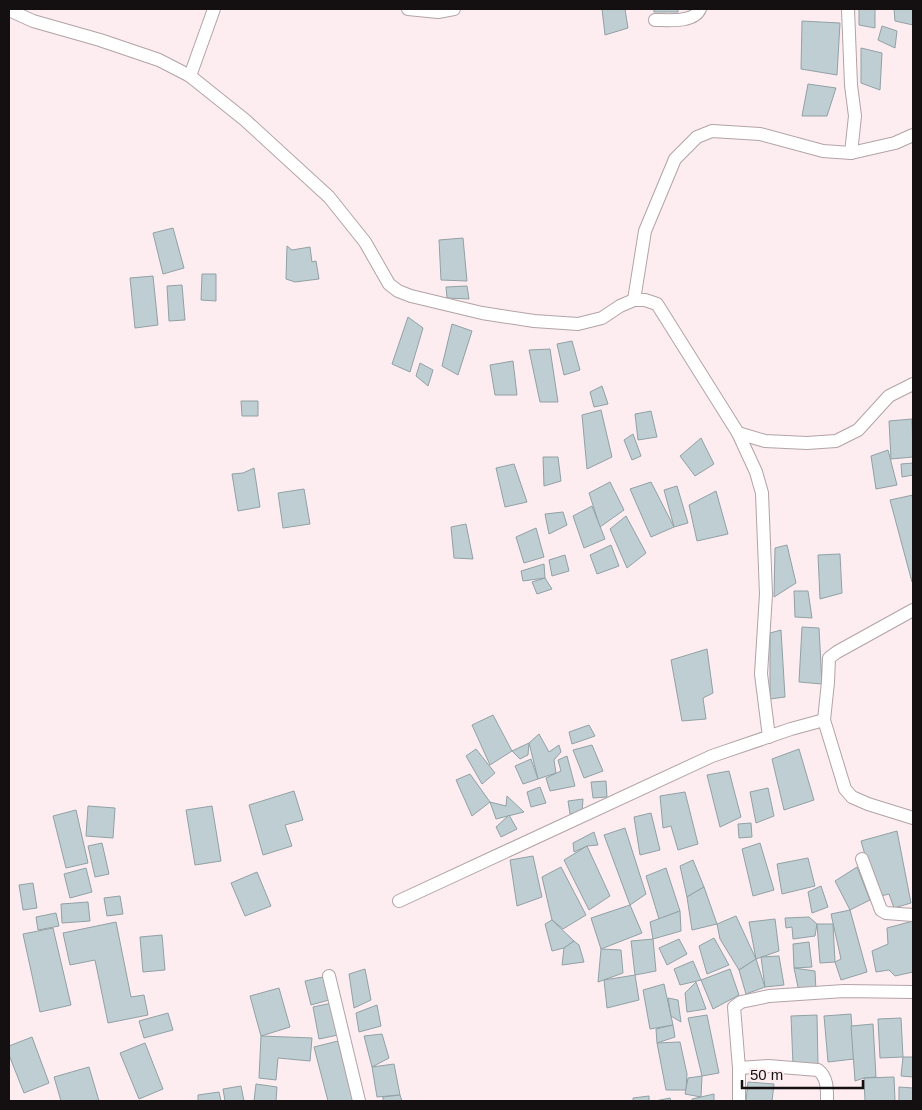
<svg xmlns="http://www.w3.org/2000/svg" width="922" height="1110" viewBox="0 0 922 1110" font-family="Arial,sans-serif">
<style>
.building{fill:#beced2;stroke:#91a1a5}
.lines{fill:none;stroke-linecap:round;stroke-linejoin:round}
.minor-casing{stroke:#b2a3a6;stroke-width:14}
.minor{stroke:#fff;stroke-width:12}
</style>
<rect width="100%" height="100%" fill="#fdedf0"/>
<g class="building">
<path d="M602 9H625L628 28 605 35Z"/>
<rect x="654" y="9" width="24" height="3"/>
<path d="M859 9H875V28L859 25Z"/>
<path d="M894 9H913V25L895 21Z"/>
<path d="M802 21 840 23 837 75 801 69Z"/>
<path d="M882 26 897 31 895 48 878 40Z"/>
<path d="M861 48 882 53 880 90 861 83Z"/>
<path d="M808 84 836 88 827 116H802Z"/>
<path d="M173 228 184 268 163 274 153 233Z"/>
<path d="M463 238 467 281 441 280 439 240Z"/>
<path d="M287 246 292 250 310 247 312 262 316 261 319 279 295 282 286 279Z"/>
<path d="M202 274H216V301L201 300Z"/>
<path d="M153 276 158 325 135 328 130 278Z"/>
<path d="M182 285 185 320 169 321 167 286Z"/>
<path d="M467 286 469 299 447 298 446 287Z"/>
<path d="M408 317 423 328 410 372 392 364Z"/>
<path d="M452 324 472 331 458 375 442 366Z"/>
<path d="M572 341 580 370 564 375 557 344Z"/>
<path d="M550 349 558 402H540L529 350Z"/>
<path d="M513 361 517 395H495L490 365Z"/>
<path d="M420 363 433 370 428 386 416 376Z"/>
<path d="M602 386 608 404 594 407 590 392Z"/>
<path d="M241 401H258V416H242Z"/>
<path d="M601 410 612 457 587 469 582 415Z"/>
<path d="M651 411 657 437 638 440 635 414Z"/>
<path d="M912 419 913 457 891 459 889 421Z"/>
<path d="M633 434 641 456 632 460 624 440Z"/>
<path d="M701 438 714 464 695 476 680 456Z"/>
<path d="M888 450 897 485 876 489 871 456Z"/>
<path d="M543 457H558L561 481 544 486Z"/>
<path d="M913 463V475L902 477 901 464Z"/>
<path d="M514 464 527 502 505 507 496 468Z"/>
<path d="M254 468 260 507 238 511 232 474 243 473Z"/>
<path d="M610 482 624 510 600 527 589 493Z"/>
<path d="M651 482 674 527 651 537 630 489Z"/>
<path d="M677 486 688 523 674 527 664 490Z"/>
<path d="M304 489 310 524 283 528 278 493Z"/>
<path d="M716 491 728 534 697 541 689 505Z"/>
<path d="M913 495V582H912L890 500Z"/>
<path d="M592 506 605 539 584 548 573 516Z"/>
<path d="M563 512 567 525 549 534 545 514Z"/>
<path d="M626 516 646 553 627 568 610 529Z"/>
<path d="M466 524 473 559 454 558 451 527Z"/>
<path d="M536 528 544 557 524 563 516 537Z"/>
<path d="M611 545 619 566 597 574 590 555Z"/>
<path d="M787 545 796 583 774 597 775 548Z"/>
<path d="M840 554 842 593 820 599 818 555Z"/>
<path d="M565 555 569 571 552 576 549 560Z"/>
<path d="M544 564 545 578 523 581 521 571Z"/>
<path d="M545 578 552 589 537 594 532 582Z"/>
<path d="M794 591H808L812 618 795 617Z"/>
<path d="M802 627 819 628 822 684 799 682Z"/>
<path d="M781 630 785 697 770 699V633Z"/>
<path d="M707 649 713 693 703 698 706 719 682 721 671 660Z"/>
<path d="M493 715 512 751 490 765 472 725Z"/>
<path d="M589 725 595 736 572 744 569 732Z"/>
<path d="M539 734 549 752 559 745 561 752 554 760 556 773 538 779 529 743Z"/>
<path d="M529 743 528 755 520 759 512 751Z"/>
<path d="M592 745 603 771 584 778 573 750Z"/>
<path d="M476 749 495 773 482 784 466 756Z"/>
<path d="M799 749 814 800 784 810 772 759Z"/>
<path d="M567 756 575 786 550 791 546 778 561 771 558 760Z"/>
<path d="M531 759 538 779 523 784 515 766Z"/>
<path d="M729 771 741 817 720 827 707 775Z"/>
<path d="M470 774 490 802 472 816 456 780Z"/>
<path d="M606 781 607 797 593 798 591 782Z"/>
<path d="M540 787 546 803 531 807 527 792Z"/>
<path d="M768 788 774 816 756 823 750 792Z"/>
<path d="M294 791 303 820 285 825 292 846 263 855 249 805Z"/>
<path d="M685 792 698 844 678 850 671 826 663 828 660 796Z"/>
<path d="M507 796 524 812 496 819 490 802 506 806Z"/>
<path d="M583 799 582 812 570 814 568 801Z"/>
<path d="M88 806 115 808 113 838 86 836Z"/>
<path d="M212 806 221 861 195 865 186 810Z"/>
<path d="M76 810 88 863 66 868 53 816Z"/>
<path d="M651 813 660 850 640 855 634 817Z"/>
<path d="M509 815 517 829 501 837 496 827Z"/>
<path d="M751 823 752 837 739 838 738 824Z"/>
<path d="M625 828 646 894 630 905 604 835Z"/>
<path d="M897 831 911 903 894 908 889 894 877 897 861 841Z"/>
<path d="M594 832 598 845 587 846 574 852 573 843Z"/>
<path d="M102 843 109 874 95 877 88 846Z"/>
<path d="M760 843 774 890 753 896 742 849Z"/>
<path d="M587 846 610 896 589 910 564 860Z"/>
<path d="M533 856 542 897 517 906 510 860Z"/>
<path d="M808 858 815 886 782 894 777 864Z"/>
<path d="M693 860 704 887 687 897 680 866Z"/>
<path d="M561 867 586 915 563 929 552 920 542 877Z"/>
<path d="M857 867 870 900 850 910 835 881Z"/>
<path d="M86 868 92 892 70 898 64 874Z"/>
<path d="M666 868 680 911 659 919 646 876Z"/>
<path d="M257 872 271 906 245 916 231 883Z"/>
<path d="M33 883 37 908 23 910 19 885Z"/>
<path d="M821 886 828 907 812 913 808 892Z"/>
<path d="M704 887 717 924 692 930 687 897Z"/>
<path d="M120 896 123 914 107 916 104 898Z"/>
<path d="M88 902 90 921 62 923 61 904Z"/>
<path d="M630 905 642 933 601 949 591 918Z"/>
<path d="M850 910 867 972 841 980 835 962 841 959 831 914Z"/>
<path d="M680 911 681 931 653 939 650 922Z"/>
<path d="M56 913 59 926 38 930 36 917Z"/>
<path d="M736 916 756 959 739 970 720 939 717 924Z"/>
<path d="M809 917 817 924 815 936 793 939 792 927 786 928 785 918Z"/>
<path d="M775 919 779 951 756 959 749 922Z"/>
<path d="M552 920 574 941 564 948 552 951 545 924Z"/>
<path d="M913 921V972L895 976 889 970 876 972 872 951 888 944 887 928Z"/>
<path d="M116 922 131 997 144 995 148 1015 108 1023 95 960 70 965 63 933Z"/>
<path d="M817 924H833L835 962 820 963Z"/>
<path d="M53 928 71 1005 40 1012 23 934Z"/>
<path d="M162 935 165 970 143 972 140 937Z"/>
<path d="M714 938 729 965 707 974 699 946Z"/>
<path d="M653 939 656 971 635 975 631 941Z"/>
<path d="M679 939 687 954 667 965 659 948Z"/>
<path d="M574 941 579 945 584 962 562 965 564 948Z"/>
<path d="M809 942 812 967 794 968 793 944Z"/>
<path d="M601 949 621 950 623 973 598 982Z"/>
<path d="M779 956 784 985 765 987 761 957Z"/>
<path d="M756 959 765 987 746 994 739 970Z"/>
<path d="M693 961 701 980 680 985 674 969Z"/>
<path d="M794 968 815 971 816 991 799 992Z"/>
<path d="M365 969 371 1000 354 1008 349 974Z"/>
<path d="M730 969 739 995 713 1009 701 980Z"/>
<path d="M635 975 639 1000 607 1008 604 980Z"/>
<path d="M323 977 329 1000 311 1005 305 981Z"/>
<path d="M696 982 706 1009 687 1012 685 993Z"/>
<path d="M664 984 673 1025 650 1029 643 990Z"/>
<path d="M279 988 290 1027 261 1036 250 996Z"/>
<path d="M668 998 678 1000 681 1022 671 1016Z"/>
<path d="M332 1003 338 1035 319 1039 313 1007Z"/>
<path d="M377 1005 381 1026 359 1032 356 1013Z"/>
<path d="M168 1013 173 1030 144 1038 139 1021Z"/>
<path d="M851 1014 854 1059 828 1062 824 1016Z"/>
<path d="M707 1015 719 1073 702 1076 688 1018Z"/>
<path d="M817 1015 818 1064 793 1065 791 1016Z"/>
<path d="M901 1018 903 1057 880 1058 878 1019Z"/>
<path d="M873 1024 876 1077 864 1078 855 1081 851 1026Z"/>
<path d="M673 1025 675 1037 657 1043 656 1029Z"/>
<path d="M382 1034 389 1058 372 1067 364 1036Z"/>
<path d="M261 1036 312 1038 310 1061 278 1058 276 1080 259 1078Z"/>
<path d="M32 1037 49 1083 24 1093 9 1055V1046Z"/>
<path d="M338 1041 353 1101H328L314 1047Z"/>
<path d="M680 1042 687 1074 686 1090H666L657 1043Z"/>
<path d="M145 1043 163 1089 139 1099 120 1053Z"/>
<path d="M903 1057H913V1077L901 1076Z"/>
<path d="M394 1064 400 1095 377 1097 372 1067Z"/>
<path d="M89 1067 99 1101H61L54 1077Z"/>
<path d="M702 1076 701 1097 685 1094 688 1078Z"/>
<path d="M894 1077 895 1101H865L864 1078Z"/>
<path d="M748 1082 774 1084 772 1101H746Z"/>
<path d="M256 1084 277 1087 276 1101H254Z"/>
<path d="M241 1086 244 1101H225L223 1089Z"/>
<path d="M899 1087 913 1088V1101H899Z"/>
<path d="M219 1092 221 1101H198V1095Z"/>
<path d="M714 1094V1101H692V1099Z"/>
<path d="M400 1095 402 1101H383V1097Z"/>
<path d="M649 1096V1101H633V1098Z"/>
<path d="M670 1098 671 1101H655Z"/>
</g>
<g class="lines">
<defs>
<g id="minor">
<path d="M408 9 438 12 454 9"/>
<path d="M848 9 851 85 855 116 851 153"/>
<path d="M9 10 33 21 100 40 159 60 190 76 245 120 329 197 365 242 389 284 398 291 411 296 482 313 534 321 578 324 602 318 620 306 634 300H645L657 304 738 433 756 472 762 493 766 594 761 674 769 737"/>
<path d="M655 20C668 20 694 23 700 9"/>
<path d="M190 76 214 9"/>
<path d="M634 300 645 231 675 159 697 137 712 131 760 134 823 151 851 153 895 143 913 135"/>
<path d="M738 433 765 441 807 443 836 441 858 430 889 396 913 384"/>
<path d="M913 610 837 652 829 658 828 682 824 720 845 789 852 797 868 804 913 818"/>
<path d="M862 859 881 910 886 913 913 915"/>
<path d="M399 901 712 756 791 729 824 720"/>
<path d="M329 976 359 1101"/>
<path d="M739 1068V1101"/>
<path d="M827 1101C827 1090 828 1078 818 1070L768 1066 739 1068 734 1007 741 1002 769 996 844 991 913 992"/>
</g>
</defs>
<use href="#minor" class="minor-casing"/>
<use href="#minor" class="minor"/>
</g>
<rect width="922" height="1110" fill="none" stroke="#140f10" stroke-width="20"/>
<path d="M742 1080v8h121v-8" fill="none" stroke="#140f10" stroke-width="2.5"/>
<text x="750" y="1080" font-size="15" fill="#140f10" stroke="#fdedf0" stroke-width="4" paint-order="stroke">50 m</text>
</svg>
